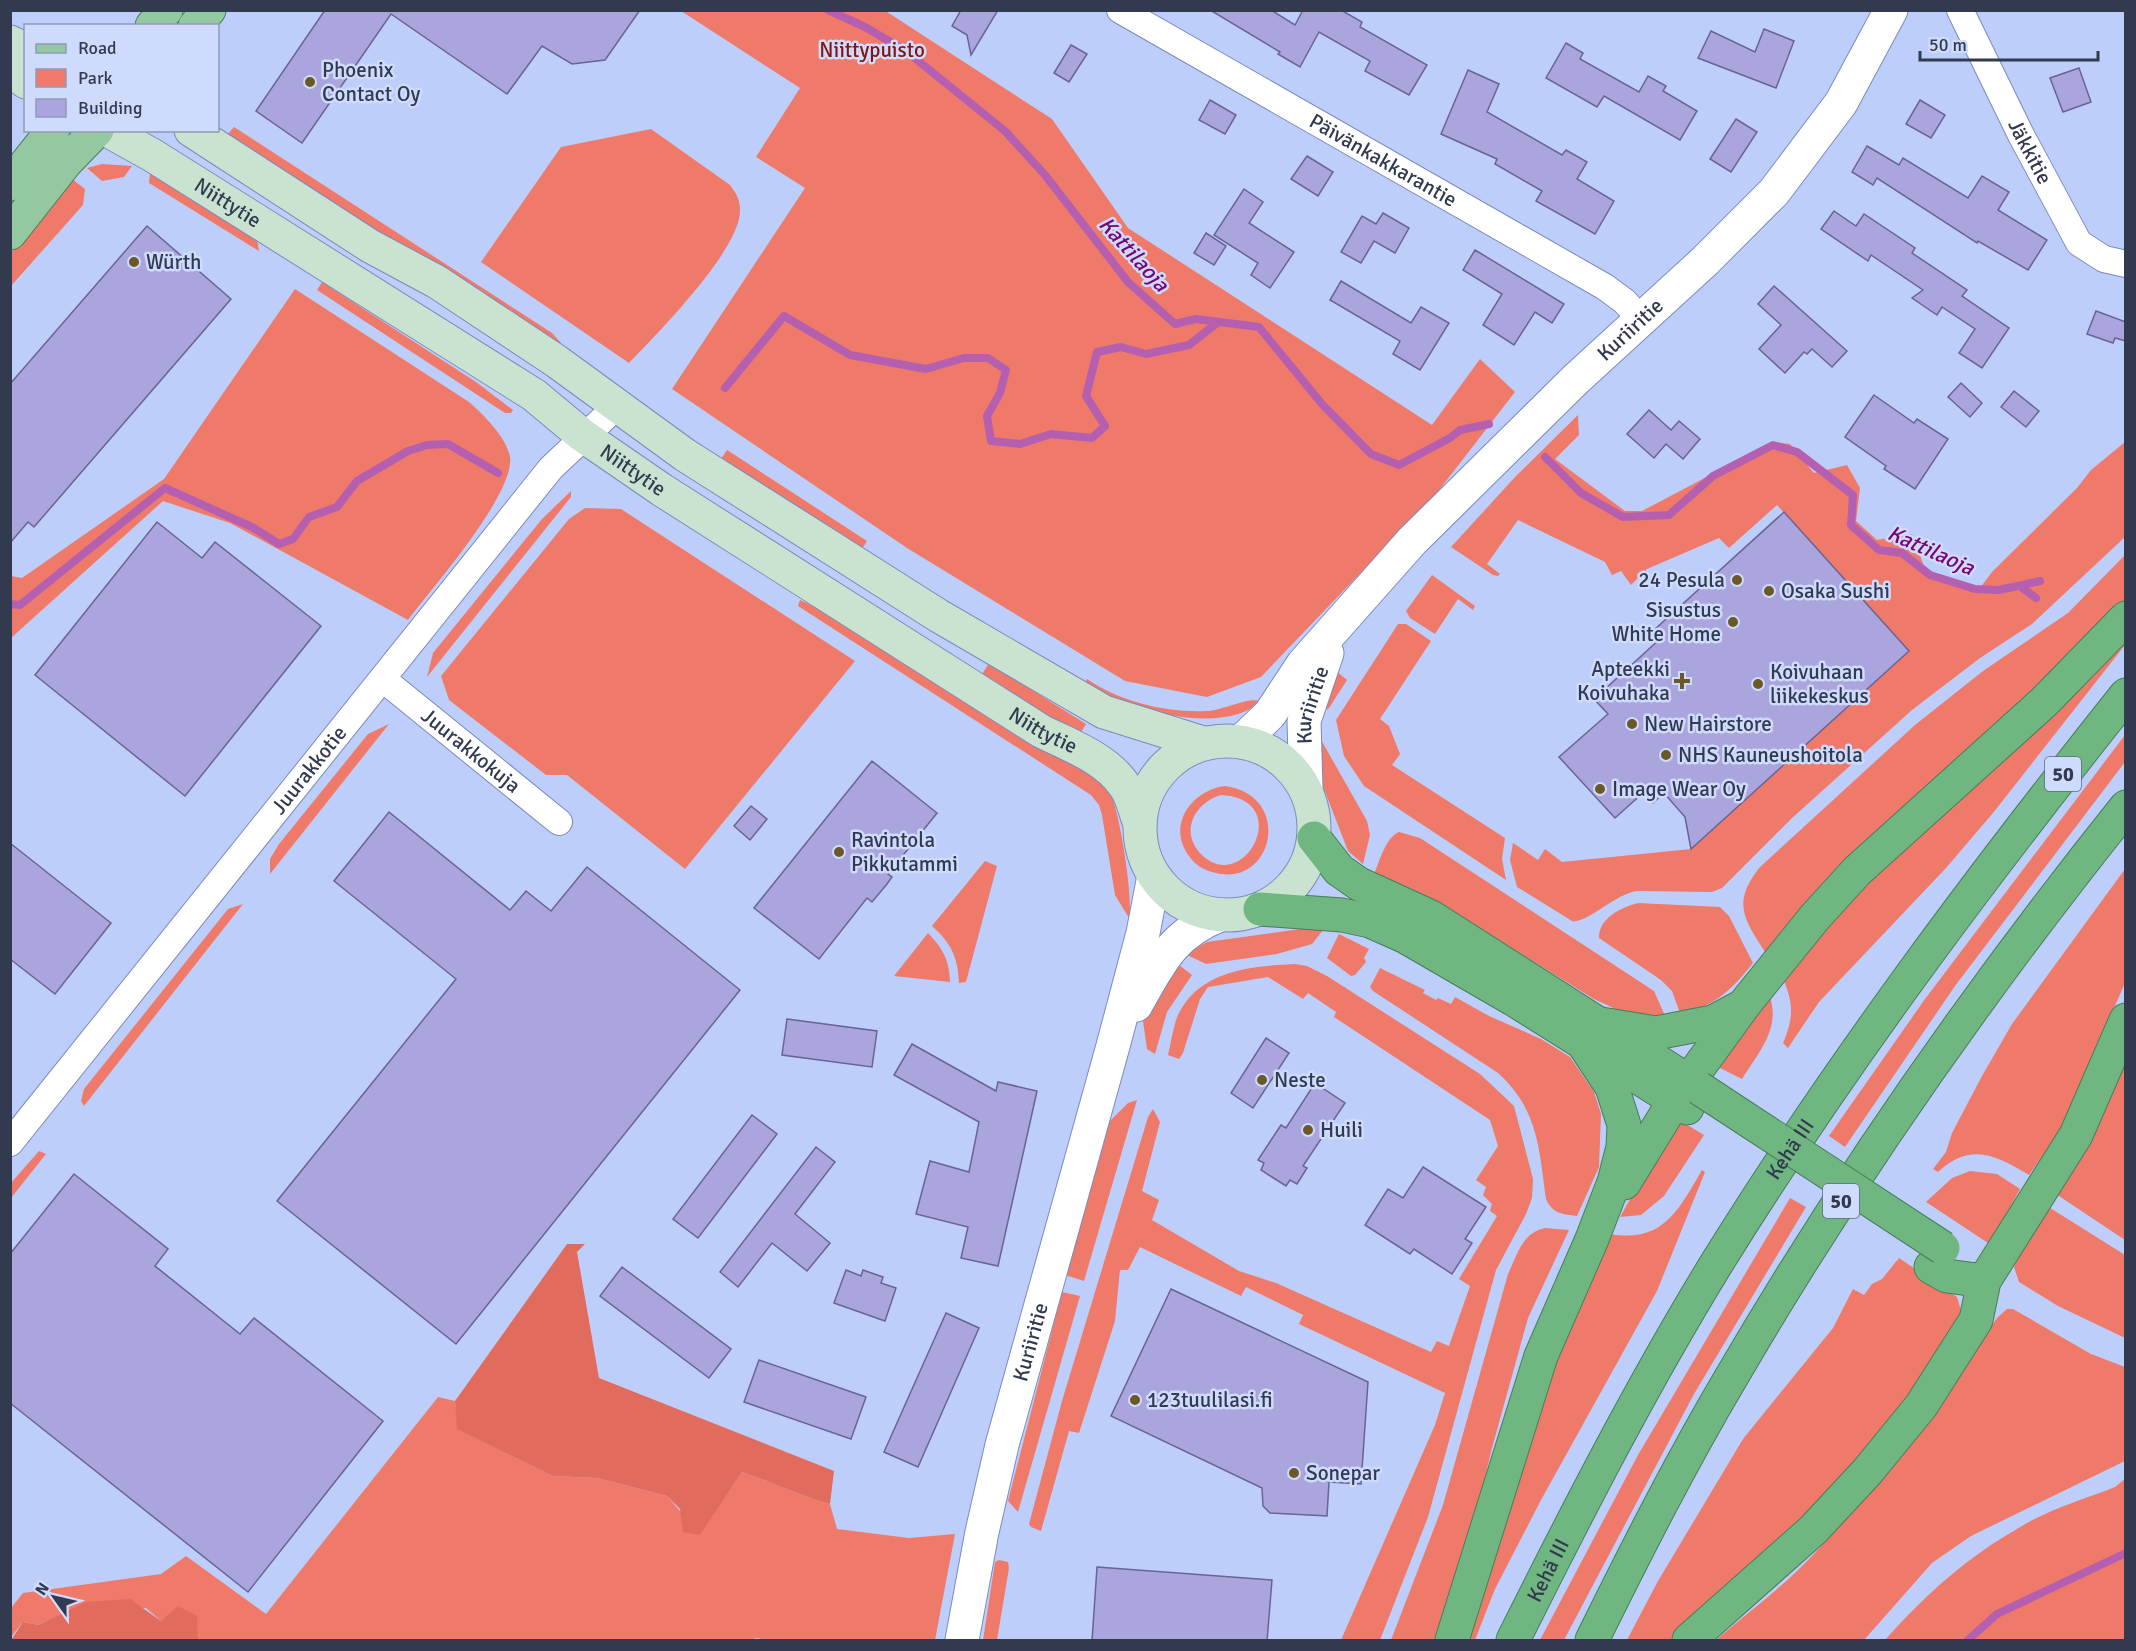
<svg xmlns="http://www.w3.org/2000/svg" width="2136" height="1651" viewBox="0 0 2136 1651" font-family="Signika,sans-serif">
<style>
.green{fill:#ef7a6a;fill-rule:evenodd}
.forest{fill:#e16b5c}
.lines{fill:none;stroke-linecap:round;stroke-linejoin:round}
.stream{stroke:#b45fb0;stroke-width:8}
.building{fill:#aba5dd;stroke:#696396;stroke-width:1.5}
.minor-casing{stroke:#798bbe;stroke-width:28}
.tertiary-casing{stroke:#798bbe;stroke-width:35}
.secondary-casing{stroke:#798bbe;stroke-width:35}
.primary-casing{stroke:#447e5b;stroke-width:35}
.trunk-casing{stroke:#447e5b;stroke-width:35}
.minor{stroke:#fff;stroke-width:26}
.tertiary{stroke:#fff;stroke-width:33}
.secondary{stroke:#cae3d0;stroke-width:33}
.primary{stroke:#94c8a0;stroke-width:33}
.trunk{stroke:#70b680;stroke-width:33}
.trunk-bridge-casing{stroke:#447e5b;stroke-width:35;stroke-linecap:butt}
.trunk-bridge{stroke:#70b680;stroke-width:33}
.poi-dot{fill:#6b5827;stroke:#cfdbfc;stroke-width:2}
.labels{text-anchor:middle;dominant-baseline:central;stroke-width:5;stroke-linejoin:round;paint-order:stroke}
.shield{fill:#cfdbfc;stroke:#616a84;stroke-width:1.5}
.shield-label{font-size:20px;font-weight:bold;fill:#323a50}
.park-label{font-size:21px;fill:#82160f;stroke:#cfdbfc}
.poi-label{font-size:21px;fill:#323a50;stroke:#cfdbfc;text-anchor:start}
.street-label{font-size:21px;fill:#323a50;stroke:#cfdbfc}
.water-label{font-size:22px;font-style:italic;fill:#770375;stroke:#cfdbfc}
</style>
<rect width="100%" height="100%" fill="#becefa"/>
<g class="green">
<path d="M884 10 1052 119 1128 228 1432 425 1480 359 1515 392 1436 494 1261 677 1207 697 1125 681 907 548 672 389 805 188 756 157 800 88 681 11Z"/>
<path d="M234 127 552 333 561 343 558 347 528 329 228 134Z"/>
<path d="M651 129 730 185C736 193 740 199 740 210 741 249 657 334 629 363L481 262 561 147Z"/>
<path d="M102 164 132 166 124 177 102 181 87 168Z"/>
<path d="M150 173 257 239 259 251 149 183Z"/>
<path d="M72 179 85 189 83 205 11 286V253Z"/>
<path d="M322 282 476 382 513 410 511 413H505L317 290Z"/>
<path d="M295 289 469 402C483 414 507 438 510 457 515 494 432 588 408 620L230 523 163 501 11 638V576L22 578 164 479Z"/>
<path d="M1578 415 1579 435 1555 459 1625 511H1642L1773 442 1790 444 1814 473 1847 465 1860 488 1856 521 1877 540 1912 534 1925 569 1977 592 1992 572 2077 488 2091 470 2125 442V537L2032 624 1980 658 1912 710 1791 819 1722 888 1712 892 1636 891C1614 895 1586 924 1572 921L1517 887 1510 860 1513 843 1538 860 1545 849 1562 862 1691 849 1909 651 1777 505 1729 548 1719 538 1647 569 1631 585 1621 571 1612 575 1605 562 1518 520 1487 564 1500 574 1498 576 1493 575 1451 547 1516 476Z"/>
<path d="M727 450 867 541 862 549 721 459Z"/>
<path d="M571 491V497L427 677 433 653 542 519Z"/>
<path d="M585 508 621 509 855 661 685 869 567 775H546L449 700 441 676 569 519Z"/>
<path d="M2125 555V602C2064 663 2000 722 1936 780 1876 835 1815 888 1765 952 1743 918 1732 902 1760 867L1915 725 1983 671 2068 613Z"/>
<path d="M1432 575 1475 606 1473 610 1458 599 1435 634 1410 618 1406 611Z"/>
<path d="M800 600 830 614C901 659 970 706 1042 749 1063 762 1093 769 1108 789 1119 803 1134 901 1129 918L1115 895 1102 815 1099 805 1091 795 798 606Z"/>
<path d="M1398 624H1406L1431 641 1380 719 1389 726 1400 754 1392 765 1505 838 1502 859 1506 880 1364 786 1344 756 1336 720Z"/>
<path d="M2125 636V645L1993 813 1946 868 1819 1002 1788 1048 1783 1043C1795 1015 1793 1001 1781 974L1846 900Z"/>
<path d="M989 663 1086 724 1079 736 981 676Z"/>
<path d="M1335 670 1347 680 1329 708 1320 714Z"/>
<path d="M1087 679C1120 702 1168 713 1207 711 1222 711 1251 695 1261 702 1216 738 1129 707 1084 685Z"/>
<path d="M389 724 270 874V859L279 844 368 734Z"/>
<path d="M2125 735V762L1955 986 1845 1147 1829 1136 1925 999Z"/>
<path d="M1320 738 1367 821 1370 835 1363 864 1348 851 1319 776Z"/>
<path d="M1225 786C1294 796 1273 887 1216 873 1205 871 1195 865 1189 856 1166 825 1192 790 1225 786ZM1221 795C1297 799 1242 900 1199 852 1180 830 1196 802 1221 795Z"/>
<path d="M1399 832 1420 838 1654 991 1666 1018 1624 1013 1594 999 1479 928 1400 885 1374 874C1380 861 1385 838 1399 832Z"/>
<path d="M985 861 997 866 966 982 959 983C958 957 951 943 932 926Z"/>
<path d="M2125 869V983L2061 1129 2029 1175C1995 1155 1971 1142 1938 1172L1933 1169 1946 1152 1952 1133 1982 1076 2012 1024Z"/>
<path d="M1638 903 1720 907 1729 916 1753 963C1730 992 1717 1003 1681 1016L1672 991 1661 980 1599 938C1599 918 1620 908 1638 903Z"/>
<path d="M243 904 84 1106 81 1101 84 1089 228 909Z"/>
<path d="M1307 928 1323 930 1312 944 1277 954 1206 964 1185 954 1207 942Z"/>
<path d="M928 933C943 949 949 959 950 982L894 976Z"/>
<path d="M1339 934 1369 949 1364 958 1366 962 1355 975 1351 976 1327 958Z"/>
<path d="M1174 961 1192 975 1167 1012 1155 1054 1147 1049 1143 1021Z"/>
<path d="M1295 964 1307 966 1327 976 1480 1074 1514 1106 1533 1179 1532 1198 1526 1214 1496 1270 1428 1517 1380 1640H1341L1435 1425 1445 1393 1299 1324 1303 1315 1246 1287 1241 1296 1140 1247 1128 1270H1120L1115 1321 1079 1433 1069 1431 1041 1531 1031 1527 1029 1524 1062 1401 1148 1117 1153 1109 1160 1122 1142 1191 1159 1200 1152 1220 1239 1271 1276 1283 1431 1352 1437 1341 1449 1346 1470 1286 1459 1279 1497 1216 1490 1211 1492 1204 1483 1195 1486 1187 1476 1180 1498 1146 1490 1120 1334 1017 1336 1012 1308 993 1303 999 1268 977 1208 987 1200 999 1183 1053 1179 1059 1168 1055C1171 1043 1173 1027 1178 1015 1199 970 1252 966 1295 964Z"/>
<path d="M1380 968 1425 990 1423 993 1436 1000 1438 998 1451 1004 1455 997 1489 1016 1541 1039 1570 1057 1594 1092 1601 1114 1599 1167 1577 1216C1562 1214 1553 1214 1546 1199 1539 1148 1538 1109 1498 1073L1373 991 1370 987Z"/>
<path d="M1768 992C1783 1026 1759 1052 1742 1079L1718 1067Z"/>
<path d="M2125 1056V1240L2056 1194Z"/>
<path d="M1137 1100 1084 1281 1065 1275 1109 1122 1128 1103Z"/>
<path d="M1679 1120 1704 1135 1664 1196 1641 1215 1620 1217 1668 1132Z"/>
<path d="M39 1151 46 1154 11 1198V1183Z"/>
<path d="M1702 1170 1705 1172 1657 1291 1541 1500 1495 1589 1475 1640H1464L1531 1415 1610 1234C1663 1243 1678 1211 1702 1170Z"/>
<path d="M1970 1171 1997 1174 2020 1189 1991 1242 1988 1243 1926 1202 1952 1178Z"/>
<path d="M1790 1198 1806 1207 1694 1394 1564 1640H1540L1638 1455Z"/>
<path d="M2047 1206 2125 1255V1338L2058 1306 2019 1282 2014 1267 2027 1238Z"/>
<path d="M1545 1228 1569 1230 1528 1318 1492 1448 1467 1553 1441 1640H1391L1443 1505 1508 1274C1517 1255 1522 1233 1545 1228Z"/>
<path d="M1899 1258 1957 1297 1962 1314 1912 1396 1837 1488 1674 1640H1627L1658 1581 1743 1439 1833 1328 1853 1289 1864 1295 1872 1284 1882 1279Z"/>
<path d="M1062 1292 1080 1296 1018 1512 1008 1501Z"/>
<path d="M2007 1309H2013L2091 1354 2125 1367V1461L1971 1536 1932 1563 1864 1640H1716C1747 1613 1783 1587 1812 1556 1881 1483 1940 1401 1997 1318Z"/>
<path d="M438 1397 455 1401 458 1429 553 1476 597 1478 667 1496 700 1534 742 1472C772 1482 800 1496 830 1504L837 1529 909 1538 955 1534 935 1640H765L757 1638 749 1640H198L196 1637 161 1621 146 1608 55 1618 39 1625 23 1622 11 1637V1608L23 1593 161 1574 186 1556 266 1614Z"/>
<path d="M2125 1479V1640H1885C1926 1594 1967 1557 2022 1526 2050 1509 2085 1499 2115 1487Z"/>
<path d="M999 1560 1008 1562 1009 1568 997 1640H983L995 1562Z"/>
</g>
<g class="forest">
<path d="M567 1244H585L577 1252 599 1378 834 1471 830 1504C800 1496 772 1482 742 1472L700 1535 683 1532 680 1509 667 1496 597 1478 553 1476 457 1429 455 1401Z"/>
<path d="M130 1599 161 1621 178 1606 197 1616 198 1640H11L23 1622 39 1625 86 1602Z"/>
</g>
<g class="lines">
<g class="stream">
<path d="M828 10 865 27 906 51 1005 131 1045 175 1128 282 1175 324 1196 319 1259 327 1322 404 1371 454 1399 465 1450 438 1460 430 1489 424"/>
<path d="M725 388 784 316 850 355 926 369 964 358H988L1006 370 1000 393 987 416 991 441 1020 444 1051 434 1092 438 1105 426 1086 396 1097 352 1121 347 1146 354 1189 345 1217 323"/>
<path d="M1545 457 1581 493 1623 517 1669 515 1713 476 1773 445 1797 452 1853 495 1851 525 1879 550 1902 553 1930 575 1975 589 1999 590 2040 581"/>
<path d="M2021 587 2036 598"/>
<path d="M10 604 20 605 165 488 252 527 279 544 293 539 309 517 337 507 357 481 408 451 427 445 448 444 498 473"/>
<path d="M1968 1640 1997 1614 2126 1553"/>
</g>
</g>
<g class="building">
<path d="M325 10H640L605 60 572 64 542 46 507 94 391 14 302 143 256 111Z"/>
<path d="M961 10H998L971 55 967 35 952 26Z"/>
<path d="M1210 10H1271L1295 25 1303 10H1341L1362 22 1360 27 1427 65 1409 95 1365 71 1370 61 1319 32 1300 67 1278 54 1280 52Z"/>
<path d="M1764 29 1794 41 1776 88 1698 58 1711 31 1755 52Z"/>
<path d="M1566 43 1583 53 1580 59 1639 92 1648 76 1666 86 1663 91 1697 111 1680 140 1604 96 1597 107 1546 78Z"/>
<path d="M1071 45 1087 54 1069 82 1054 73Z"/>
<path d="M2079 68 2091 102 2063 112 2050 78Z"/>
<path d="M1468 70 1499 84 1487 112 1562 155 1566 150 1587 162 1577 179 1614 201 1595 234 1536 201 1542 191 1495 164 1497 159 1441 134Z"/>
<path d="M1210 100 1236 115 1225 134 1199 120Z"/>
<path d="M1920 100 1945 115 1931 138 1906 124Z"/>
<path d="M1736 119 1757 132 1731 172 1710 159Z"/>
<path d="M1867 146 1899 165 1903 158 1968 198 1982 176 2009 192 1998 210 2047 240 2028 270 1978 241 1977 243 1877 178 1873 185 1852 172Z"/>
<path d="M1307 156 1333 172 1318 196 1291 179Z"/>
<path d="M1244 189 1263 202 1249 223 1294 252 1270 288 1251 275 1258 263 1214 235Z"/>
<path d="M1834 211 1856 226 1864 214 1915 248 1912 253 1967 290 1962 296 2009 328 1982 368 1959 353 1975 329 1942 307 1937 315 1912 298 1923 290 1871 255 1868 261 1821 229Z"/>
<path d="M1383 213 1409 228 1395 253 1374 241 1361 263 1341 252 1362 216 1376 224Z"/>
<path d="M147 226 231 299 34 527 28 522 10 543V384Z"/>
<path d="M1206 233 1226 246 1214 265 1194 253Z"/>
<path d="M1475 250 1564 304 1552 323 1535 312 1514 345 1483 325 1502 294 1463 270Z"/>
<path d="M1341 281 1411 323 1421 307 1449 323 1420 370 1393 354 1400 341 1330 300Z"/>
<path d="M1774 286 1847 351 1832 367 1812 349 1807 354 1804 352 1785 373 1759 349 1781 325 1758 304Z"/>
<path d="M2096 311 2126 322V341L2115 338 2113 343 2087 334Z"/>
<path d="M1961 383 1982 403 1970 417 1948 397Z"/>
<path d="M2014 391 2039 411 2026 427 2001 407Z"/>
<path d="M1874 395 1914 423 1917 419 1948 439 1915 489 1884 469 1886 466 1845 437Z"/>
<path d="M1649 410 1671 430 1679 421 1700 439 1683 459 1666 444 1654 458 1627 434Z"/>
<path d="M1784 512 1909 651 1691 849 1685 817 1664 793 1653 803 1644 792 1615 818 1559 757 1608 714 1594 699 1661 638 1654 630Z"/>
<path d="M157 522 202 558 215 542 321 626 185 796 35 675Z"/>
<path d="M872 761 937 813 888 874 892 877 887 884 872 902 867 898 819 959 754 908Z"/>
<path d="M751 806 767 819 750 840 734 826Z"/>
<path d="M389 812 510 910 526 891 551 911 587 867 740 990 456 1344 277 1201 456 979 334 881Z"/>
<path d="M10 843 111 923 55 994 10 959Z"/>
<path d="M787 1019 877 1031 872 1067 782 1055Z"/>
<path d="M1266 1038 1289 1053 1253 1108 1231 1093Z"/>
<path d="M912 1044 996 1091 998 1082 1037 1091 998 1266 961 1258 968 1227 916 1214 930 1161 969 1172 979 1122 894 1075Z"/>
<path d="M1315 1083 1345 1103 1303 1166 1307 1168 1297 1184 1290 1180 1286 1186 1261 1170 1264 1163 1258 1160 1281 1125 1286 1128Z"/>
<path d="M752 1115 777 1134 698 1238 673 1219Z"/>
<path d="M816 1147 835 1162 795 1214 830 1243 807 1271 772 1243 738 1287 720 1272Z"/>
<path d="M1423 1167 1486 1207 1465 1239 1472 1243 1452 1274 1414 1249 1410 1254 1365 1225 1388 1189 1403 1198Z"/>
<path d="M74 1174 168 1249 155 1266 240 1334 254 1318 383 1421 248 1592 10 1403V1254Z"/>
<path d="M622 1267 731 1349 709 1378 600 1296Z"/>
<path d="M846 1270 861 1276 863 1270 883 1277 881 1283 896 1288 885 1321 834 1303Z"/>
<path d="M1171 1289 1368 1382 1361 1484 1329 1482 1327 1516 1270 1513 1263 1506 1262 1488 1111 1416Z"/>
<path d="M946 1313 979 1328 918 1467 884 1452Z"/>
<path d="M759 1360 866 1397 851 1439 744 1402Z"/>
<path d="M1097 1567 1272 1580 1267 1641H1092Z"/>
</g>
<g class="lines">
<defs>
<g id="minor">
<path id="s1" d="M1120 10 1605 287 1624 301 1641 319"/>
<path id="s2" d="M1960 10 2021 135 2079 243 2104 259 2126 264"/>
<path id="s3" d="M384 680 559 822"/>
<path id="s4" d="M10 1143 551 468 617 406"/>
</g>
<g id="tertiary">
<path id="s5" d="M1242 741 1270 714 1303 664 1412 541 1575 380 1705 261 1774 192 1841 103 1891 10"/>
<path id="s6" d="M1306 788 1304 721 1327 653"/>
<path d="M1136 1005C1160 963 1172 934 1220 915"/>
<path id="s7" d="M962 1640 982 1532 1002 1445 1113 1046 1143 933 1154 876"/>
</g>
<g id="secondary">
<path d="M10 42 26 50"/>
<path d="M10 70 26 82"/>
<path id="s8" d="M107 130 152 155 534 395 582 435 662 490 1041 731C1069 745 1106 758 1124 785 1132 795 1135 812 1140 824"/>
<path d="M191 130 370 246 437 282 556 361 685 455 939 616 1104 712 1203 743"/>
<circle cx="1227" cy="828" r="87"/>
</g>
<g id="primary">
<path d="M152 26 166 10"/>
<path d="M195 26 209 10"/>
<path d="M10 184 53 130"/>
<path d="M10 233 66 162 97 130"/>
</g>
<g id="trunk">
<path d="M1314 838 1339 870 1359 884 1431 917 1699 1088"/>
<path d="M1260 909 1342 915 1370 921 1406 937 1513 999 1687 1108"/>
<path d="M1595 1023 1656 1033 1713 1022 1743 1006 1815 917 1857 871 2044 702 2126 618"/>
<path d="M1624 1183 1675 1100 1741 1009"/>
<path d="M1931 1267 1947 1276 1984 1281"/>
<path d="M1452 1640 1541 1356 1592 1239 1614 1182 1623 1147 1624 1125 1612 1087 1583 1043"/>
<path id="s9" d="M1513 1640C1577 1512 1643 1383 1718 1261 1841 1063 1981 877 2126 695"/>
<path d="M1592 1640C1636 1551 1681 1462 1732 1376 1848 1177 1982 987 2126 807"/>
<path d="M1689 1640 1813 1530 1867 1472 1921 1406 1976 1320 1984 1281 2076 1135 2126 1020"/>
</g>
</defs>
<use href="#minor" class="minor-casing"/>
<use href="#tertiary" class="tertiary-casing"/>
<use href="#secondary" class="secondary-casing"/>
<use href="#primary" class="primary-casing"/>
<use href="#trunk" class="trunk-casing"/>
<use href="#minor" class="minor"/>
<use href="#tertiary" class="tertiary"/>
<use href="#secondary" class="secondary"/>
<use href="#primary" class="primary"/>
<use href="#trunk" class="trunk"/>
<defs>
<path id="trunk-bridge" d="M1699 1088 1943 1248"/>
</defs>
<use href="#trunk-bridge" class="trunk-bridge-casing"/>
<use href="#trunk-bridge" class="trunk-bridge"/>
</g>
<g class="poi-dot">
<circle cx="310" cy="82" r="6"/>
<circle cx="134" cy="262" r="6"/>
<circle cx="1737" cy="580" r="6"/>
<circle cx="1769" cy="591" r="6"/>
<circle cx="1733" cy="622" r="6"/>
<path d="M1679 672h6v6h6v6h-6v6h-6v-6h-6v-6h6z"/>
<circle cx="1758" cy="684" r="6"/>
<circle cx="1632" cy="724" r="6"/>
<circle cx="1666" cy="755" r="6"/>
<circle cx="1600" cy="789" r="6"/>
<circle cx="839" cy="852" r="6"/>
<circle cx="1262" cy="1080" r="6"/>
<circle cx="1308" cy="1130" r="6"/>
<circle cx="1135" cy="1400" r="6"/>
<circle cx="1294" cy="1473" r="6"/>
</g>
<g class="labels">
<g class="shield">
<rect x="2045" y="757" width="36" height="34" rx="4.5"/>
<rect x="1823" y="1184" width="36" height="34" rx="4.5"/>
</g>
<g class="shield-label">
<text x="2063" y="774">50</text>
<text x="1841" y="1201">50</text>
</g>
<g class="park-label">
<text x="872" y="50">Niittypuisto</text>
</g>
<g class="poi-label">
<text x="322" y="70">Phoenix<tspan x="322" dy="24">Contact Oy</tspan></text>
<text x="146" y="262">Würth</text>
<text x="1725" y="580" text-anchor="end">24 Pesula</text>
<text x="1781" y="591">Osaka Sushi</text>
<text x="1721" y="610" text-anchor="end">Sisustus<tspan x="1721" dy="24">White Home</tspan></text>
<text x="1670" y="669" text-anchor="end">Apteekki<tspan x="1670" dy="24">Koivuhaka</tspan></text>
<text x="1770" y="672">Koivuhaan<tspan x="1770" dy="24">liikekeskus</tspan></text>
<text x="1644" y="724">New Hairstore</text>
<text x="1678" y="755">NHS Kauneushoitola</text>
<text x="1612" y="789">Image Wear Oy</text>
<text x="851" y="840">Ravintola<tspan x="851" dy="24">Pikkutammi</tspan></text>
<text x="1274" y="1080">Neste</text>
<text x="1320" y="1130">Huili</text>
<text x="1147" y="1400">123tuulilasi.fi</text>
<text x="1306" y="1473">Sonepar</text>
</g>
<g class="street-label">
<text stroke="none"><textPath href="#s2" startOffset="158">Jäkkitie</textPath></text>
<text stroke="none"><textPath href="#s1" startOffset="303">Päivänkakkarantie</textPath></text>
<text stroke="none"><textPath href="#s8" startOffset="141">Niittytie</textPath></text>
<text stroke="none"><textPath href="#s5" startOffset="567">Kuriiritie</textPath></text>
<text stroke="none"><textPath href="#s8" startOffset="627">Niittytie</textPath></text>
<text stroke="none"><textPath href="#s6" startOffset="84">Kuriiritie</textPath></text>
<text stroke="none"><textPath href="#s8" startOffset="1113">Niittytie</textPath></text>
<text stroke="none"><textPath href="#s3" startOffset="112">Juurakkokuja</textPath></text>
<text stroke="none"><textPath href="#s4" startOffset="478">Juurakkotie</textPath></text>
<text stroke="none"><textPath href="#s9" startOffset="564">Kehä III</textPath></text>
<text stroke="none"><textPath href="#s7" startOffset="306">Kuriiritie</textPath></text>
<text stroke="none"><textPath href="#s9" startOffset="78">Kehä III</textPath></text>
</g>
<g class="water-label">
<text transform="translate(1134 254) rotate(48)">Kattilaoja</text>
<text transform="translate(1931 550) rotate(24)">Kattilaoja</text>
</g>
</g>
<rect width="2136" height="1651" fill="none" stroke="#323a50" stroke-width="24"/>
<rect x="24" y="24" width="195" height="108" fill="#cfdbfc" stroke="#909bb7" stroke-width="1.5"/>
<rect x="36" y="44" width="30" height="9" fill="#94c8a0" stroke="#909bb7" stroke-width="1.5"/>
<text x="78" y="54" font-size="18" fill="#323a50">Road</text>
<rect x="36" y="69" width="30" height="18" fill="#ef7a6a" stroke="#909bb7" stroke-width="1.5"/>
<text x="78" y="84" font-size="18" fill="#323a50">Park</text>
<rect x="36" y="99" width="30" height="18" fill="#aba5dd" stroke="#909bb7" stroke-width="1.5"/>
<text x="78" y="114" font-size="18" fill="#323a50">Building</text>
<g transform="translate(54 1597) rotate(304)" stroke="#cfdbfc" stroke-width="4.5" paint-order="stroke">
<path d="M0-4.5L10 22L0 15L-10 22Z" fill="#323a50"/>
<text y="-9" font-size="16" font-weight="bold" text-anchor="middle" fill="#323a50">N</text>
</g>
<path d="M1920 51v9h178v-9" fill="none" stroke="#323a50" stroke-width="3"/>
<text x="1929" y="51" font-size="18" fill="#323a50" stroke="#cfdbfc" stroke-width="4.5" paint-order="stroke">50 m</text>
</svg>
